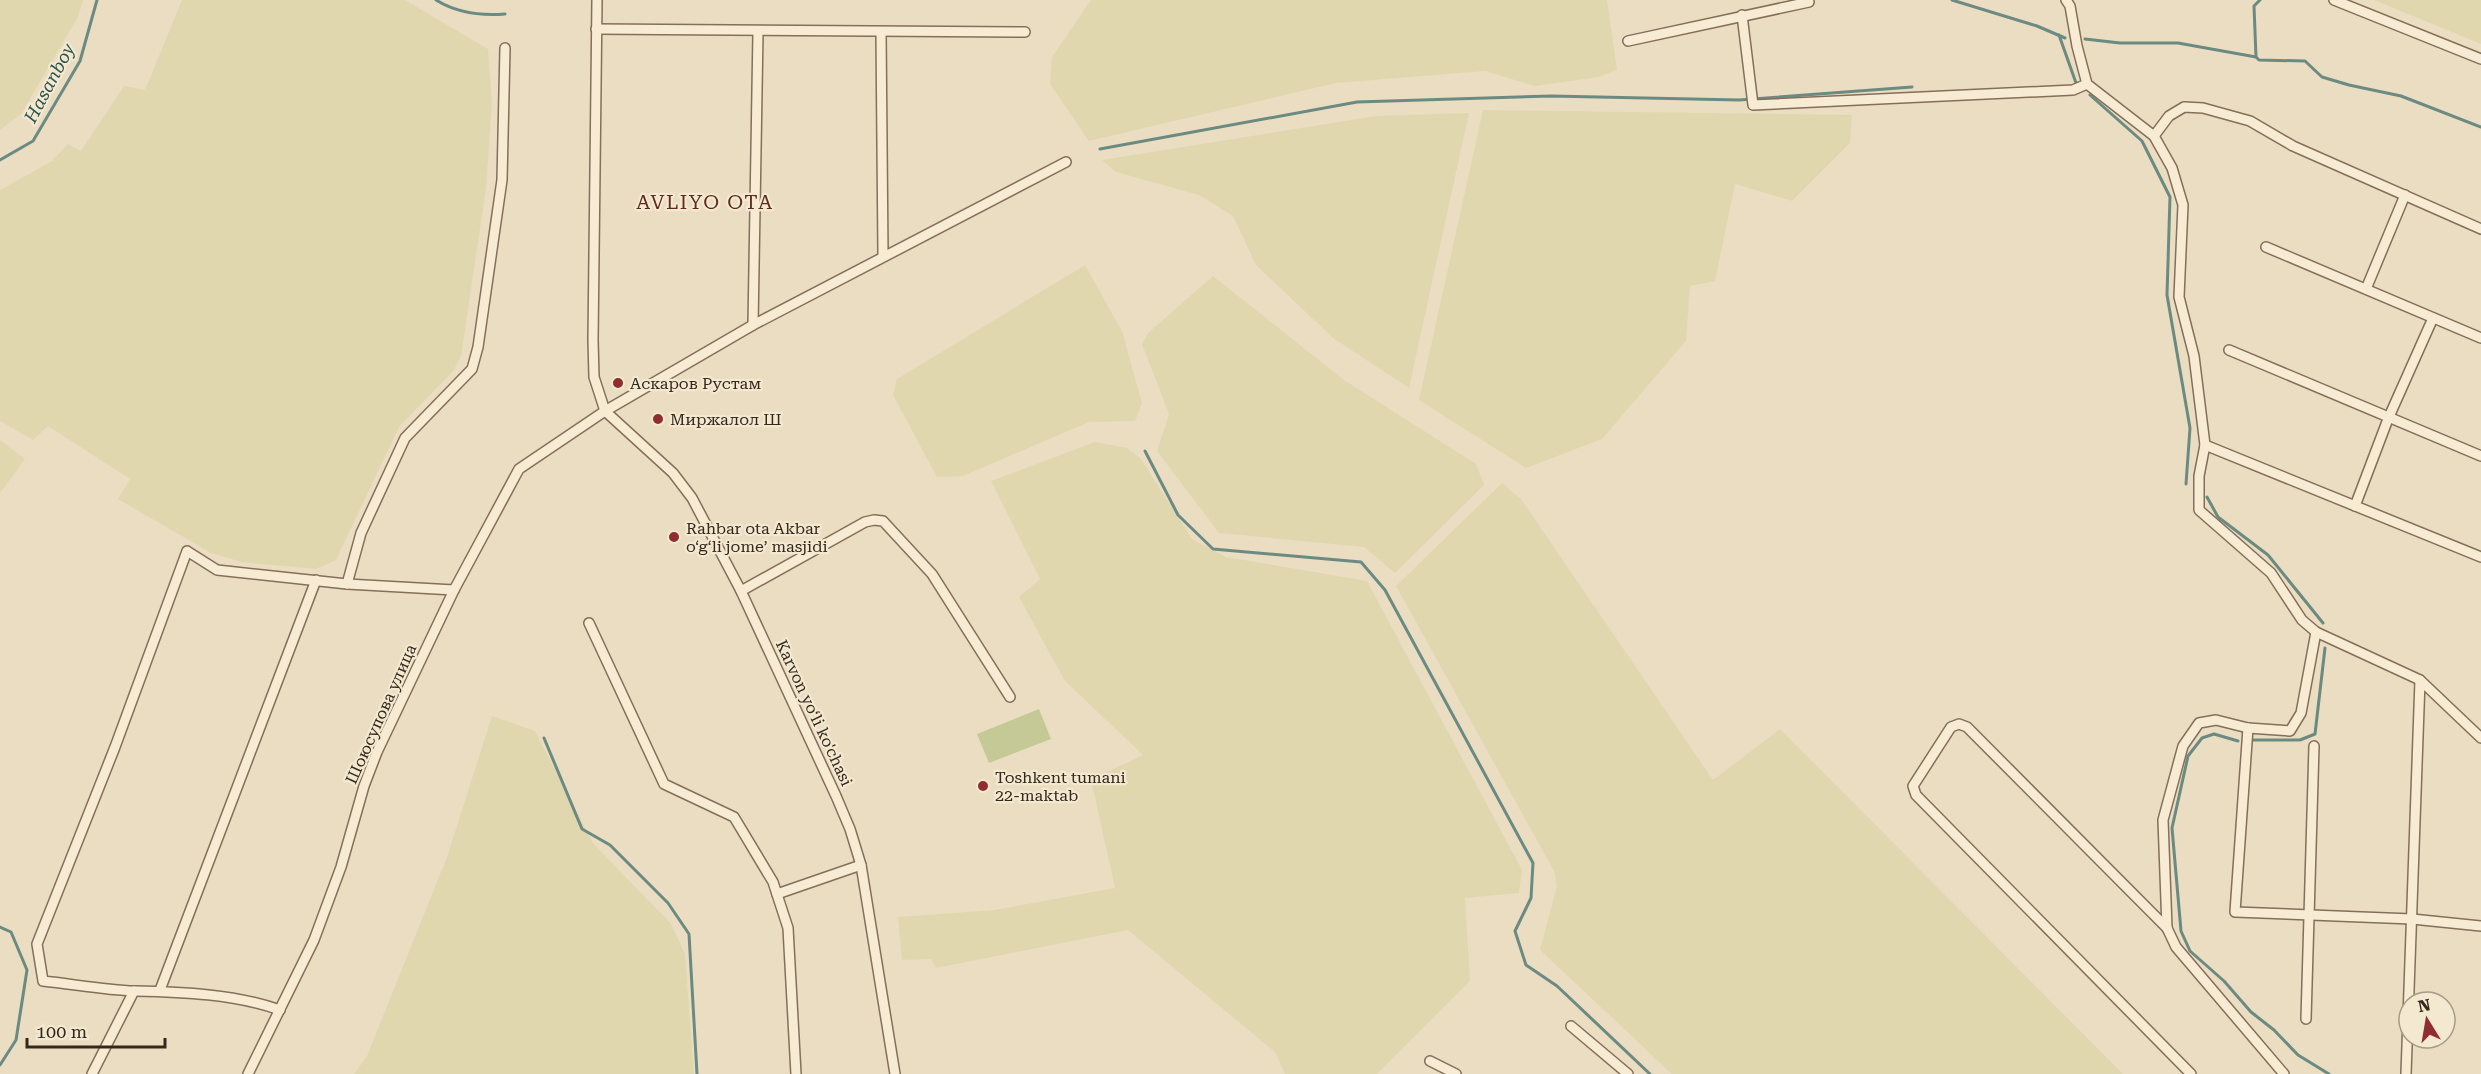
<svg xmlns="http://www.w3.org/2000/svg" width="2481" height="1074" viewBox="0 0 2481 1074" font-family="'Roboto Serif',serif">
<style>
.farmland{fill:#e1d7af}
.green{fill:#c5c996}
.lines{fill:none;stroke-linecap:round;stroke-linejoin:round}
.stream{stroke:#6b8b82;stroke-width:3}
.minor-casing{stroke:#846f5a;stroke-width:12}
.minor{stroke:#f7ebd4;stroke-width:9}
.poi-dot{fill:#902d31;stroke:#f3e8d0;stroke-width:2}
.labels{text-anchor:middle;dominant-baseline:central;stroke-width:4.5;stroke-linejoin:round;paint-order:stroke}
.poi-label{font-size:16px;fill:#34281d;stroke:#f3e8d0;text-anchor:start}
.street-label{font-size:16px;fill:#34281d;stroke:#f3e8d0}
.water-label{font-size:18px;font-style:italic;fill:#2d5450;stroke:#f3e8d0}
.quarter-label{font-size:20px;letter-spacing:1.5px;fill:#5f2a1f;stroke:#f3e8d0}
</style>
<rect width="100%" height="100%" fill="#ebddc1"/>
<g class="farmland">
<path d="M0 0H83L78 17 21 114 0 130Z"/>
<path d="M182 0H405L488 49 492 102 486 189 461 356 454 370 399 427 336 560 316 569 242 562 211 553 118 499 130 479 48 426 33 440 0 421V190L52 161 68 144 81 151 124 86 145 90Z"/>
<path d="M1091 0H1607L1617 70 1599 77 1535 86 1485 71 1336 83 1089 141 1050 84 1052 57Z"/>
<path d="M2374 0H2481V44Z"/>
<path d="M1483 110 1852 115 1850 143 1792 201 1735 184 1715 281 1690 286 1686 341 1602 439 1526 468 1419 400Z"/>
<path d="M1469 113 1409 388 1333 338 1256 265 1233 216 1199 195 1116 172 1102 160 1376 116Z"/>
<path d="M1085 265 1122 331 1142 403 1135 421 1089 422 963 476 937 477 893 395 897 379Z"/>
<path d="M1213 276 1344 380 1476 464 1484 485 1395 573 1364 547 1219 533 1157 451 1169 414 1142 344 1148 333Z"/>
<path d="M0 440 25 459 0 493Z"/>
<path d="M1095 442 1127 448 1141 459 1192 539 1226 557 1367 581 1522 870 1519 893 1465 898 1470 981 1377 1074H1285L1275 1052 1128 930 936 968 931 959 902 960 898 917 994 910 1115 888 1091 780 1143 755 1065 681 1019 597 1040 579 991 481Z"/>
<path d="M1502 483 1521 499 1713 780 1780 729 2123 1074H1672L1540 950 1557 886 1554 871 1396 586Z"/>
<path d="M492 716 535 731 593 843 671 924 685 954 694 1074H354L367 1056 447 857Z"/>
</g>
<path class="green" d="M1039 709 1051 739 989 763 977 734Z"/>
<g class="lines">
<g class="stream">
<path d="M436 0C457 13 480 16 505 14"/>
<path d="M1952 0 2037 26 2065 38"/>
<path d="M2260 0 2254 6 2256 57 2259 60 2305 61 2322 77 2349 85 2401 96 2481 127"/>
<path d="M2059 35 2076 83"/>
<path d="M2085 39 2120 43H2178L2256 57"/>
<path d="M2090 95 2142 141 2170 197 2167 295 2190 428 2186 484"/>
<path d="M1100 149 1357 102 1551 96 1739 100 1912 87"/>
<path d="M0 160 33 141 80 61 97 0"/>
<path d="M1145 451 1178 515 1213 549 1361 562 1385 590 1533 863 1531 898 1515 931 1526 965 1557 986 1650 1074"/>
<path d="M2207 497 2218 517 2268 555 2323 623"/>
<path d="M544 738 582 829 610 845 668 903 689 934 697 1074"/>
<path d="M2250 740H2300L2315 734 2325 648"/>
<path d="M2238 741 2214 734 2202 738 2188 756 2172 828 2181 931 2190 951 2224 981 2251 1012 2274 1030 2298 1055 2329 1074"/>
<path d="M0 927 11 932 27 970 16 1040 0 1065"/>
</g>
<defs>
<g id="minor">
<path d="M597 0 593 340 594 377 605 411 673 473 692 498 741 591 836 796 850 829 861 865 895 1074"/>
<path d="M2066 0 2070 6 2077 46 2087 84 2154 136 2172 168 2183 205 2179 297 2194 356 2205 445 2199 476V510L2271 573 2302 620 2316 632 2420 680 2481 738"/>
<path d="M2334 0 2481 59"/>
<path d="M1742 15 1753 105 2073 90 2087 84"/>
<path d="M596 29 1025 32"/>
<path d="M881 32 883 255"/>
<path d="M1628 41 1809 2 1808 0"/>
<path d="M2154 136 2169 116 2184 107 2203 108 2250 121 2293 146 2481 229"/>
<path d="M2266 247 2481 338"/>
<path d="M2366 289 2405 195"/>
<path d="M753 325 758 32"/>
<path d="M2229 350 2481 456"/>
<path d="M2205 445 2481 557"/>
<path d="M2355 506 2388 419 2433 318"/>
<path d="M347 584 361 533 405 438 472 369 478 347 502 180 505 48"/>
<path d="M741 591 865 522 874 520 883 521 932 574 1010 697"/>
<path d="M589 623 664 784 734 817 773 882 788 928 796 1074"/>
<path d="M2248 728 2235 912 2412 919 2481 926"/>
<path d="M777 894 861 865"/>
<path d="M2167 928 2163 820 2183 746 2199 723 2216 720 2248 728 2290 731 2301 713 2316 632"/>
<path d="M160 990 316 580"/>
<path d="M280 1010C235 994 182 992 135 991 104 990 73 984 43 981L37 944 115 747 187 551 217 570 347 584 454 590"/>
<path d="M2306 1019 2314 746"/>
<path d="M1571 1026 1628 1074"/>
<path d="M1430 1061 1456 1074"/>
<path d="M92 1074 134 991"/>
<path d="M248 1074 314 940 341 867 364 786 377 752 454 590 519 469 605 411 753 325 1066 162"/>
<path d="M2191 1074 1916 795 1913 786 1951 727 1959 724 1967 727 2167 928 2176 947 2284 1074"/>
<path d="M2406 1074 2420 680"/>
</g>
</defs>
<use href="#minor" class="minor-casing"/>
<use href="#minor" class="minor"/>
</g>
<g class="poi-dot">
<circle cx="618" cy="383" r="6"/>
<circle cx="658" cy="419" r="6"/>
<circle cx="674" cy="537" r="6"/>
<circle cx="983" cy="786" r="6"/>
</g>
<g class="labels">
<g class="poi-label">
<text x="630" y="383">Аскаров Рустам</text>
<text x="670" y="419">Миржалол Ш</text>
<text x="686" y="528">Rahbar ota Akbar<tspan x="686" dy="18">o‘g‘li jome’ masjidi</tspan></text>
<text x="995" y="777">Toshkent tumani<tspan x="995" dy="18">22-maktab</tspan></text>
</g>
<g class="street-label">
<text transform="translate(814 713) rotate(65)">Karvon yo‘li ko'chasi</text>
<text transform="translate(381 714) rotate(-66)">Шоюсупова улица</text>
</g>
<g class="water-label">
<text transform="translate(49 83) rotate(-62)">Hasanboy</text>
</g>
<g class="quarter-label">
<text x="705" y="202">AVLIYO OTA</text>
</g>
</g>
<g transform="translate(2427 1020) rotate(349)"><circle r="28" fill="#f3e8d0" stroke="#a79b88" stroke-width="1.5"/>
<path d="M0-4.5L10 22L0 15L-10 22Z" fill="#902d31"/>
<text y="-9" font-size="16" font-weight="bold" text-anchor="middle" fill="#34281d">N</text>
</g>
<path d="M27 1038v9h138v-9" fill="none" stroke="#34281d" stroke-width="3"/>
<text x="36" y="1038" font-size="18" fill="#34281d" stroke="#f3e8d0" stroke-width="4.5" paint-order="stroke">100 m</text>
</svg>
